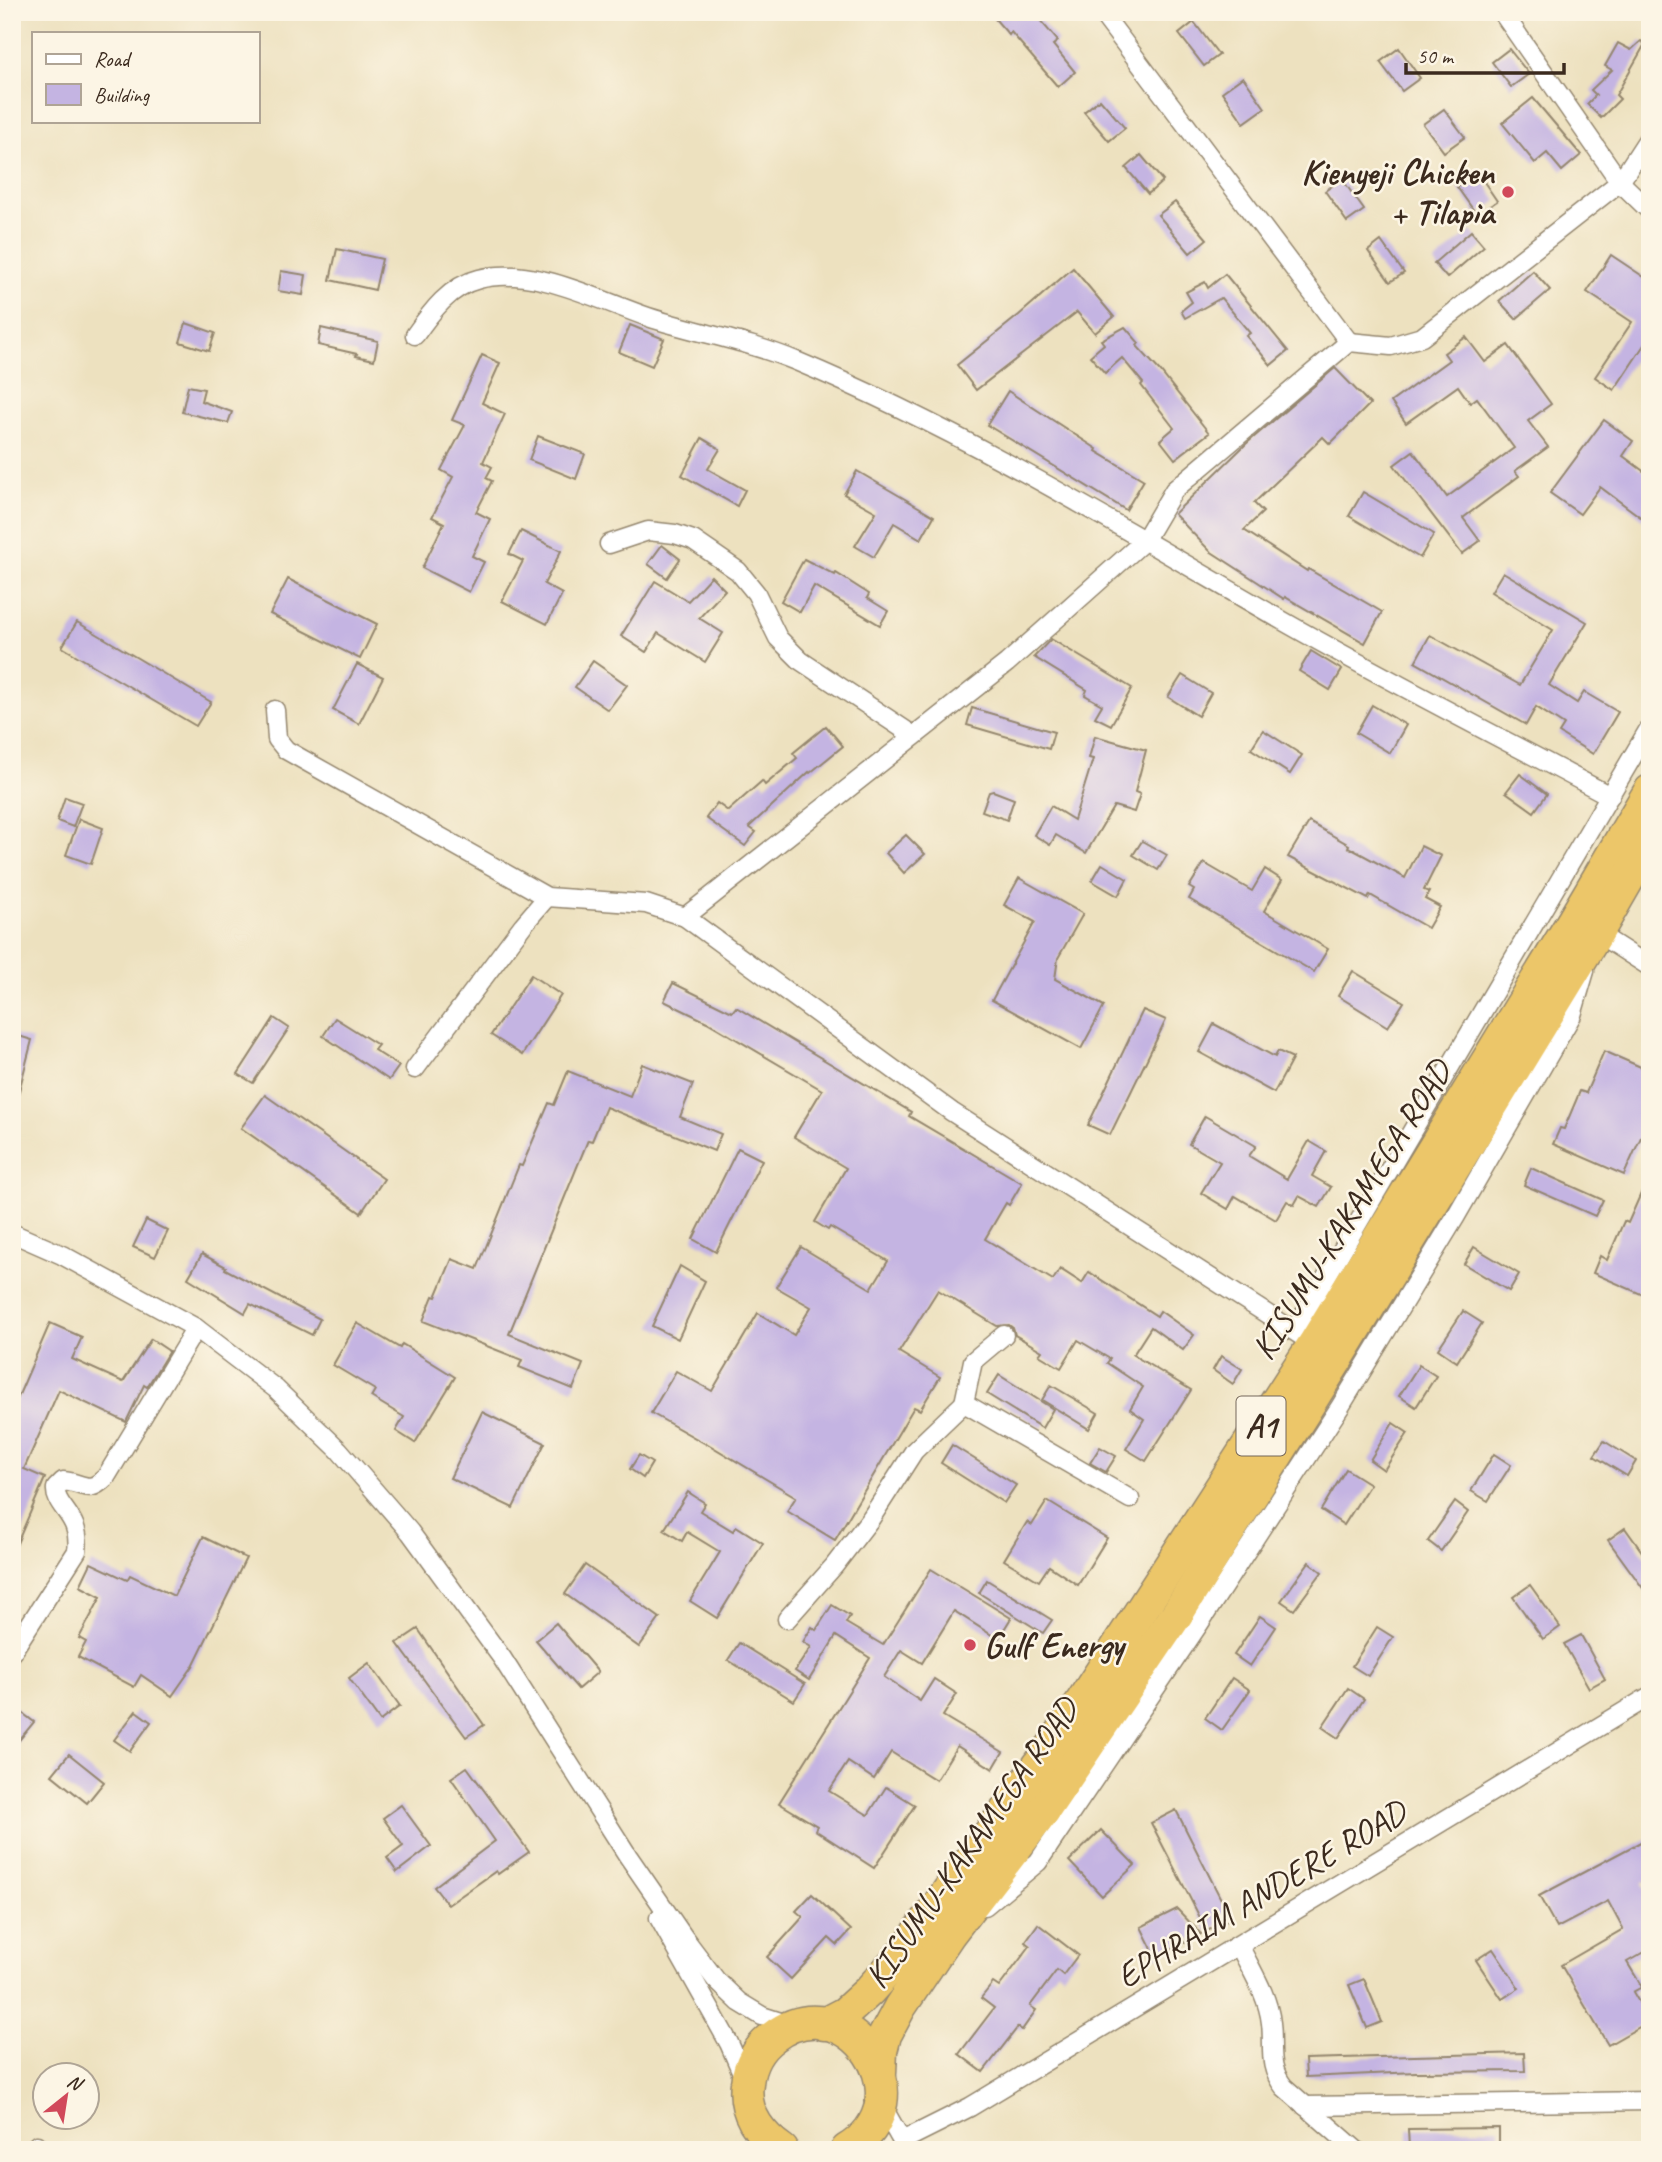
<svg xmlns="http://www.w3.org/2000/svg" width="1662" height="2162" viewBox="0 0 1662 2162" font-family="Caveat,sans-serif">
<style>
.building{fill:#c4b4e2}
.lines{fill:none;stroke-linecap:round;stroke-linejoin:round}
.street-casing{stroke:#94866e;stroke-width:21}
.highway-casing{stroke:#94866e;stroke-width:35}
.street{stroke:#fff;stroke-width:18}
.highway{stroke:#ecc669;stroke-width:32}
.poi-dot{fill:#d1495b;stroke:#fcf5e5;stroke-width:2.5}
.labels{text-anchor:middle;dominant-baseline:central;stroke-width:5;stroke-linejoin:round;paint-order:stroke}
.shield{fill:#fcf5e5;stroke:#75675a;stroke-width:2}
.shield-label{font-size:33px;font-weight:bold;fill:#3b2a1e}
.poi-label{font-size:35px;font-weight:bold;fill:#3b2a1e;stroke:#fcf5e5;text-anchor:end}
.street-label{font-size:35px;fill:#3b2a1e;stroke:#fcf5e5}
</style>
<rect width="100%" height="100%" fill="#fcf5e5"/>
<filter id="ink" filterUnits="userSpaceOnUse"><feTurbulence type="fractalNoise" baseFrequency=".0143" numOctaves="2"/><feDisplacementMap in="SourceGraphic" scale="14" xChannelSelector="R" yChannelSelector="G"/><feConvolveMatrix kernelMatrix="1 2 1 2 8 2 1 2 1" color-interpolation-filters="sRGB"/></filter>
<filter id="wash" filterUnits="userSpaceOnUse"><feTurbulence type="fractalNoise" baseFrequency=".00686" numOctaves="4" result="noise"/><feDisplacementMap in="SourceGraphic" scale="28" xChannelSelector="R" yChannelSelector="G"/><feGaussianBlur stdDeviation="1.57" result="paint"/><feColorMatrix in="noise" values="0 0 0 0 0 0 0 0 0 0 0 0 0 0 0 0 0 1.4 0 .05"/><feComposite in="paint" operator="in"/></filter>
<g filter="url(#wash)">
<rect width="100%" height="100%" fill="#ede1bf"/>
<g id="blocks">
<g class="building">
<path d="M989 12H1033L1058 41 1053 45 1075 72 1058 87 1011 32 1009 35Z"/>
<path d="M1194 22 1219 55 1204 66 1179 34Z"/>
<path d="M1641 41 1645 44 1616 95 1620 99 1601 118 1587 104 1596 95 1591 90 1612 70 1605 66 1618 43 1631 50Z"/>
<path d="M1399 48 1420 78 1402 91 1380 62Z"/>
<path d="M1509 49 1529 74 1511 87 1492 62Z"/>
<path d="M1243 77 1265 108 1244 123 1222 92Z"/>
<path d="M1533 98 1581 155 1562 171 1547 153 1535 163 1502 123Z"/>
<path d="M1100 99 1125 128 1109 141 1084 112Z"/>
<path d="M1444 109 1465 137 1444 152 1423 124Z"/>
<path d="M1141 155 1163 181 1148 194 1126 168Z"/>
<path d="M1478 173 1497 201 1477 215 1457 187Z"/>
<path d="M1342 179 1364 210 1347 222 1325 191Z"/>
<path d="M1175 202 1207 239 1190 253 1158 215Z"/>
<path d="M1471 231 1484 246 1447 278 1434 263Z"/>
<path d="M1381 241 1404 273 1390 282 1368 251Z"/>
<path d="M337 249 382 259 375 290 330 280Z"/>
<path d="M1611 255 1650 281V336L1614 390 1595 377 1632 322 1587 292Z"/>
<path d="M1073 268 1114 317 1095 333 1077 312 976 390 957 365 1019 315Z"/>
<path d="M281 271 306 275 303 295 278 291Z"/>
<path d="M1533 271 1550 290 1516 319 1499 301Z"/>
<path d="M1225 274 1288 351 1271 365 1246 336 1250 333 1221 298 1185 318 1181 311 1192 302 1186 292 1205 282 1208 288Z"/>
<path d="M186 323 215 333 209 351 180 342Z"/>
<path d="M630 325 664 339 652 366 619 352Z"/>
<path d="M1125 327 1139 343 1137 346 1160 371 1209 433 1175 459 1160 440 1174 428 1141 385 1143 383 1122 358 1105 373 1090 356 1104 344 1101 340Z"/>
<path d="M321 328 378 341 374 360 356 356 357 354 318 345Z"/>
<path d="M1466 337 1485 362 1508 345 1551 404 1528 421 1548 447 1515 471 1519 476 1463 518 1480 541 1462 554 1394 465 1413 451 1447 497 1514 448 1477 398 1470 403 1458 386 1406 423 1391 402 1449 360 1444 353Z"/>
<path d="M482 355 500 363 482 403 505 414 483 462 492 467 486 478 492 481 476 512 490 519 472 556 484 562 469 592 422 568 444 523 432 517 453 477 441 470 465 425 452 420Z"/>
<path d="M1335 368 1370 404 1330 444 1323 437 1254 503 1263 512 1244 530 1307 571 1308 569 1382 612 1365 643 1285 597 1284 599 1210 551 1174 514 1246 444Z"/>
<path d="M188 386 204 389 201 401 232 412 228 423 182 412Z"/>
<path d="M1008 391 1097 449 1096 451 1144 480 1126 510 987 425Z"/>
<path d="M1604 420 1633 441 1623 456 1650 476V524L1600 487 1580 514 1550 493Z"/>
<path d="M538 436 585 454 576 479 529 460Z"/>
<path d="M702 438 720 449 708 469 745 490 737 506 682 475Z"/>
<path d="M857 471 934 516 921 539 894 523 874 557 855 546 876 512 844 494Z"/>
<path d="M1363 492 1434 534 1420 558 1349 516Z"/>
<path d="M521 531 561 551 544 584 562 594 547 624 502 601 523 561 509 554Z"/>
<path d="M662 545 680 559 667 578 648 564Z"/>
<path d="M804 559 835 575 836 573 869 594 867 598 888 611 880 625 814 586 800 612 781 601Z"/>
<path d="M1503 572 1587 622 1549 685 1577 703 1584 692 1618 712 1593 754 1559 733 1564 725 1536 707 1526 725 1415 662 1430 635 1520 685 1553 630 1491 592Z"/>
<path d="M711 576 725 590 699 618 723 633 705 662 658 633 646 652 621 636 655 581 688 601Z"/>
<path d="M288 579 377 624 360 659 270 614Z"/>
<path d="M77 622 211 702 196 726 62 647Z"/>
<path d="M1051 639 1132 688 1111 725 1095 717 1102 705 1085 695 1087 690 1034 657Z"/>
<path d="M1311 651 1342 670 1330 690 1299 671Z"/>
<path d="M593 661 627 685 608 710 575 687Z"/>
<path d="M357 664 383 677 359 724 333 710Z"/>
<path d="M1182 675 1211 693 1198 716 1168 697Z"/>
<path d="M1372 705 1406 725 1390 753 1356 733Z"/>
<path d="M972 708 1054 732 1049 749 967 725Z"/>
<path d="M826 726 843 746 810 773 809 772 749 827 756 832 745 846 706 818 717 803 728 811 762 781 765 785 797 758 793 753Z"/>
<path d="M1263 730 1302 755 1290 774 1251 749Z"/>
<path d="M1095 736 1146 750 1135 792 1140 794 1134 812 1114 806 1086 853 1056 835 1050 845 1034 835 1051 806 1074 820 1093 759 1089 758Z"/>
<path d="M1520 774 1547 794 1534 812 1506 792Z"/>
<path d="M993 791 1014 799 1007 820 982 811 989 792Z"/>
<path d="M65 797 82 803 73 827 57 821Z"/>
<path d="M79 819 103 828 91 864 66 855Z"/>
<path d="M1309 822 1349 845 1348 847 1405 878 1421 846 1441 856 1424 890 1429 892 1425 899 1440 907 1428 928 1370 895 1368 899 1288 857Z"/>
<path d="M906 835 925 854 904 873 886 853Z"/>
<path d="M1142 841 1167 855 1158 870 1133 855Z"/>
<path d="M1204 863 1252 891 1265 869 1282 880 1264 911 1328 949 1314 972 1189 899 1194 890 1189 887Z"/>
<path d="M1102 864 1127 879 1118 896 1092 881Z"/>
<path d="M1019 878 1083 914 1058 958 1055 979 1104 1006 1081 1049 992 1000 1035 922 1004 905Z"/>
<path d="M1353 971 1404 1002 1388 1027 1338 996Z"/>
<path d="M531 975 561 995 522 1055 491 1035Z"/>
<path d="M673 983 732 1012 736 1007 911 1112 909 1116 1022 1183 1009 1205 1006 1203 985 1239 1053 1280 1060 1269 1082 1283 1089 1272 1157 1316 1160 1311 1194 1335 1183 1350 1151 1327 1133 1355 1191 1390 1146 1461 1126 1449 1144 1419 1130 1409 1143 1387 1107 1363 1110 1359 1078 1340 1061 1368 1039 1355 1042 1351 1015 1335 1013 1328 1009 1325 997 1326 938 1290 899 1352 940 1377 920 1410 914 1407 835 1540 787 1511 796 1497 706 1443V1444L651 1413 676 1371 712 1391 758 1313 794 1335 811 1307 776 1287 801 1247 871 1289 888 1261 830 1227 828 1230 815 1222 846 1168 794 1137 822 1090 707 1022 664 1001Z"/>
<path d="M1143 1010 1166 1020 1110 1135 1088 1125Z"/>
<path d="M274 1018 289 1028 253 1083 238 1074Z"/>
<path d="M335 1018 378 1045 374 1050 399 1066 389 1080 323 1036Z"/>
<path d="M1214 1024 1275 1057 1278 1051 1293 1058 1274 1093 1199 1052Z"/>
<path d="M12 1034 32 1040 18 1095 12 1094Z"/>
<path d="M1604 1051 1650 1071V1129L1645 1139 1641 1137 1624 1175 1553 1144 1560 1128 1564 1129 1580 1091 1586 1093Z"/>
<path d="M642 1064 693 1084 680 1117 721 1134 714 1151 606 1107 592 1141 588 1140 509 1334 583 1364 573 1389 519 1367 522 1360 423 1321 433 1296 436 1297 452 1259 477 1269 519 1165 522 1166 549 1103 554 1105 568 1071 630 1096Z"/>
<path d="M265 1095 384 1179 361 1213 241 1128Z"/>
<path d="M1205 1116 1256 1146 1249 1156 1287 1179 1309 1141 1326 1151 1312 1176 1331 1187 1319 1207 1299 1196 1294 1205 1287 1201 1276 1220 1235 1196 1228 1209 1201 1193 1220 1162 1189 1144Z"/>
<path d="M738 1148 762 1160 716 1252 693 1239Z"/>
<path d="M1531 1168 1603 1200 1595 1216 1524 1185Z"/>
<path d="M1650 1173V1298L1593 1273 1600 1256 1607 1260 1624 1221 1628 1223Z"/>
<path d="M146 1220 168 1231 155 1257 133 1247Z"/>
<path d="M1474 1247 1519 1274 1509 1291 1464 1264Z"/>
<path d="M202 1254 226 1267 225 1269 320 1319 312 1335 250 1304 245 1313 188 1278Z"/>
<path d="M680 1266 705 1281 678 1339 652 1326Z"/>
<path d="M1463 1311 1482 1323 1457 1362 1438 1349Z"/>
<path d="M50 1323 82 1337 72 1359 123 1382 151 1339 169 1351 147 1387 144 1385 126 1422 59 1390 24 1469 45 1478 12 1555V1411Z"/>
<path d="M357 1323 400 1348 402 1344 455 1377 415 1443 396 1431 404 1417 371 1397 375 1390 333 1365Z"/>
<path d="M1221 1356 1242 1369 1233 1384 1213 1370Z"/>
<path d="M1419 1365 1436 1376 1416 1407 1399 1396Z"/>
<path d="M999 1375 1053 1409 1042 1428 987 1394Z"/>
<path d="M1051 1385 1098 1413 1089 1429 1042 1400Z"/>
<path d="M482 1412 545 1443 513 1508 450 1478Z"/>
<path d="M1393 1423 1408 1433 1384 1470 1370 1460Z"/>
<path d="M1604 1441 1636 1461 1627 1476 1594 1456Z"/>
<path d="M952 1445 1016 1485 1004 1503 941 1463Z"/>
<path d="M1100 1447 1116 1456 1106 1472 1090 1463Z"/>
<path d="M1494 1454 1511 1465 1488 1501 1471 1491Z"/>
<path d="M639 1455 652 1463 643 1478 630 1469Z"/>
<path d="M1346 1469 1370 1484 1344 1525 1321 1510Z"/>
<path d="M688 1492 705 1503 700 1511 733 1531 736 1526 763 1543 717 1618 690 1601 720 1552 687 1532 682 1541 664 1530Z"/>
<path d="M1047 1501 1107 1538 1078 1585 1049 1566 1039 1581 1004 1560 1027 1522 1032 1525Z"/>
<path d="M1455 1502 1468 1512 1441 1551 1428 1541Z"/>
<path d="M1625 1528 1650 1563V1598L1608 1540Z"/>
<path d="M203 1537 246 1558 193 1666 172 1696 141 1675 134 1687 78 1657 86 1642 79 1638 101 1597 80 1586 91 1563 127 1580 130 1575 174 1596Z"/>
<path d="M1309 1562 1322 1572 1294 1610 1281 1601Z"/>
<path d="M585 1565 660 1618 639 1647 565 1594Z"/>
<path d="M931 1569 1011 1618 998 1639 954 1611 922 1663 901 1650 884 1677 920 1701 934 1679 957 1694 943 1716 1003 1752 993 1769 957 1746 936 1780 891 1752 874 1779 848 1762 829 1791 868 1815 886 1787 915 1805 874 1868 815 1830 817 1826 779 1803 870 1658 836 1636 809 1680 795 1671 811 1647 803 1642 812 1627 816 1630 832 1605 850 1616 846 1623 883 1645Z"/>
<path d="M987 1580 1052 1620 1043 1633 979 1593Z"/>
<path d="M1530 1585 1560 1627 1543 1639 1513 1597Z"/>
<path d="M1260 1616 1276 1627 1250 1666 1234 1655Z"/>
<path d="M556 1623 598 1672 578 1689 536 1640Z"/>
<path d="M1377 1627 1393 1637 1368 1676 1352 1666Z"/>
<path d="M418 1629 484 1725 466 1737 397 1643Z"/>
<path d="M1581 1635 1605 1679 1589 1688 1564 1644Z"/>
<path d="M739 1643 805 1684 794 1701 728 1660Z"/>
<path d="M369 1663 400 1706 380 1721 349 1678Z"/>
<path d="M1232 1678 1250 1690 1222 1730 1205 1718Z"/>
<path d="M1348 1688 1364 1699 1338 1738 1322 1727Z"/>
<path d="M12 1705 34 1722 12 1749Z"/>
<path d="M136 1711 151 1722 130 1751 114 1740Z"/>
<path d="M69 1754 104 1782 87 1803 52 1775Z"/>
<path d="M467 1767 529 1852 498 1874 496 1871 448 1905 434 1887 495 1841 451 1778Z"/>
<path d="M401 1805 431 1846 397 1872 387 1858 403 1846 383 1818Z"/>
<path d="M1176 1810 1231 1919 1207 1931 1151 1823Z"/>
<path d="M1101 1830 1135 1865 1102 1896 1069 1861Z"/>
<path d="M1650 1837V1879L1642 1883 1650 1896V1949L1627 1962 1642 1987 1633 1992 1650 2021 1608 2045 1561 1965 1623 1929 1608 1901 1557 1928 1539 1896Z"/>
<path d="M812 1894 851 1930 837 1945 829 1938 791 1979 767 1957 803 1917 796 1911Z"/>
<path d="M1177 1909 1201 1934 1156 1957 1141 1927Z"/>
<path d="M1038 1924 1078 1955 1063 1975 1057 1970 1030 2006 1036 2010 1022 2030 1018 2027 983 2072 959 2054 994 2008 981 1998 993 1983 999 1987 1030 1946 1025 1942Z"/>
<path d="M1493 1949 1519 1988 1502 1999 1476 1960Z"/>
<path d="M1364 1979 1382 2022 1367 2028 1349 1985Z"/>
<path d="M1524 2053 1525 2071 1416 2072 1306 2077 1305 2059Z"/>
<path d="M1499 2128V2147L1409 2148 1408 2129Z"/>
</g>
</g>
</g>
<g filter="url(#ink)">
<use href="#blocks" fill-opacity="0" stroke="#94866e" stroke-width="2"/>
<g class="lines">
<defs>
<g id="street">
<path d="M1101 12 1349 342"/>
<path d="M1502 12 1620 182 1650 211"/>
<path d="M415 335C431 312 450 286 479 279 533 265 598 300 648 317 697 333 748 341 796 361 966 432 1124 529 1283 621 1390 682 1501 738 1610 796"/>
<path d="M609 544 648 531 675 534 693 540 738 571 756 593 778 638 801 661 914 736"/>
<path d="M275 710 277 739 286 750 547 897 646 904 685 917 952 1112 1314 1344"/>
<path d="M685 917 1007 663 1144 541 1174 490 1349 342 1391 346 1422 337 1620 182 1650 136"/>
<path d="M1594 941 1597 933 1650 967"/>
<path d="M415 1069 523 925 547 897"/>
<path d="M12 1233 62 1255 196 1328 276 1389 339 1450 410 1532 502 1658 628 1856 685 1939 716 1980 739 2002 762 2016 793 2026"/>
<path d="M1295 1330 1650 727"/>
<path d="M964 1403 973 1361 1004 1335"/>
<path d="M787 1619 834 1566 871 1518 914 1451 964 1403 1130 1499"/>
<path d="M12 1652 77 1551C82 1515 54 1508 56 1488L63 1481C84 1483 88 1495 106 1477L196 1328"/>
<path d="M985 1906 1038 1862 1199 1624 1340 1407 1456 1216 1572 1015 1585 971"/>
<path d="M659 1918 729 2043 746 2082"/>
<path d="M1239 1945C1251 1970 1268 1995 1271 2023 1274 2047 1267 2066 1284 2087L1356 2150"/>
<path d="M881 2104 907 2150"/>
<path d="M1305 2106 1650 2101"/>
<path d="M902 2141 970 2107 1650 1696"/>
<path d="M33 2150 37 2145"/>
</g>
<g id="highway">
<path d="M824 2024 845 2013 869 1991 906 1950 1057 1740 1314 1344 1573 921 1650 791"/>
<path d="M880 2073 881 2051 885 2035 900 2007 949 1934 1043 1812 1177 1614 1337 1359 1597 933 1650 841"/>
<path d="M782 2150C759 2134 743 2111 747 2083 749 2065 758 2048 773 2037 846 1980 931 2099 847 2150"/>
</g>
</defs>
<use href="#street" class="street-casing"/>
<use href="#highway" class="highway-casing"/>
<use href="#street" class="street"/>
<use href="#highway" class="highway"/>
</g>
</g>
<g class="poi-dot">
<circle cx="1508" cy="192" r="7"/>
<circle cx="970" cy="1645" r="7"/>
</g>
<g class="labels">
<rect class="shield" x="1236.5" y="1396.5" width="49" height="59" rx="5"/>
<g class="shield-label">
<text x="1261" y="1426">A1</text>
</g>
<g class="poi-label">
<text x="1494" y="172">Kienyeji Chicken<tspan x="1494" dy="40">+ Tilapia</tspan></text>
<text x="984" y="1645" text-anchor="start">Gulf Energy</text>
</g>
<g class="street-label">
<text transform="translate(1351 1210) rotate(-58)">KISUMU-KAKAMEGA ROAD</text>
<text transform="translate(971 1843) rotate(-55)">KISUMU-KAKAMEGA ROAD</text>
<text transform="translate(1261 1894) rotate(-31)">EPHRAIM ANDERE ROAD</text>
</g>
</g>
<rect width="1662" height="2162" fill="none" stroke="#fcf5e5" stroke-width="42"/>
<rect x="32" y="32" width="228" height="91" fill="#fcf5e5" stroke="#afa495" stroke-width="2"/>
<rect x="46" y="54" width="35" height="10" fill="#ffffff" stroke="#afa495" stroke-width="2"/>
<text x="94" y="66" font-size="21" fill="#3b2a1e">Road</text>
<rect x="46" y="84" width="35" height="21" fill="#c4b4e2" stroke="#afa495" stroke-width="2"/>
<text x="94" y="102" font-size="21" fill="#3b2a1e">Building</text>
<g transform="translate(66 2096) rotate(30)"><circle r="33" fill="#fcf5e5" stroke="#afa495" stroke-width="2"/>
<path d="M0-5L12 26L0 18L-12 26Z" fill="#d1495b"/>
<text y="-10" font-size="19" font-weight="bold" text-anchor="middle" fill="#3b2a1e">N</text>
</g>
<path d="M1406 63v10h158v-10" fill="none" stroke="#3b2a1e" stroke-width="3.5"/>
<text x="1417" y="63" font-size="21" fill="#3b2a1e" stroke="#fcf5e5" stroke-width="5" paint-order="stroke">50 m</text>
</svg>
